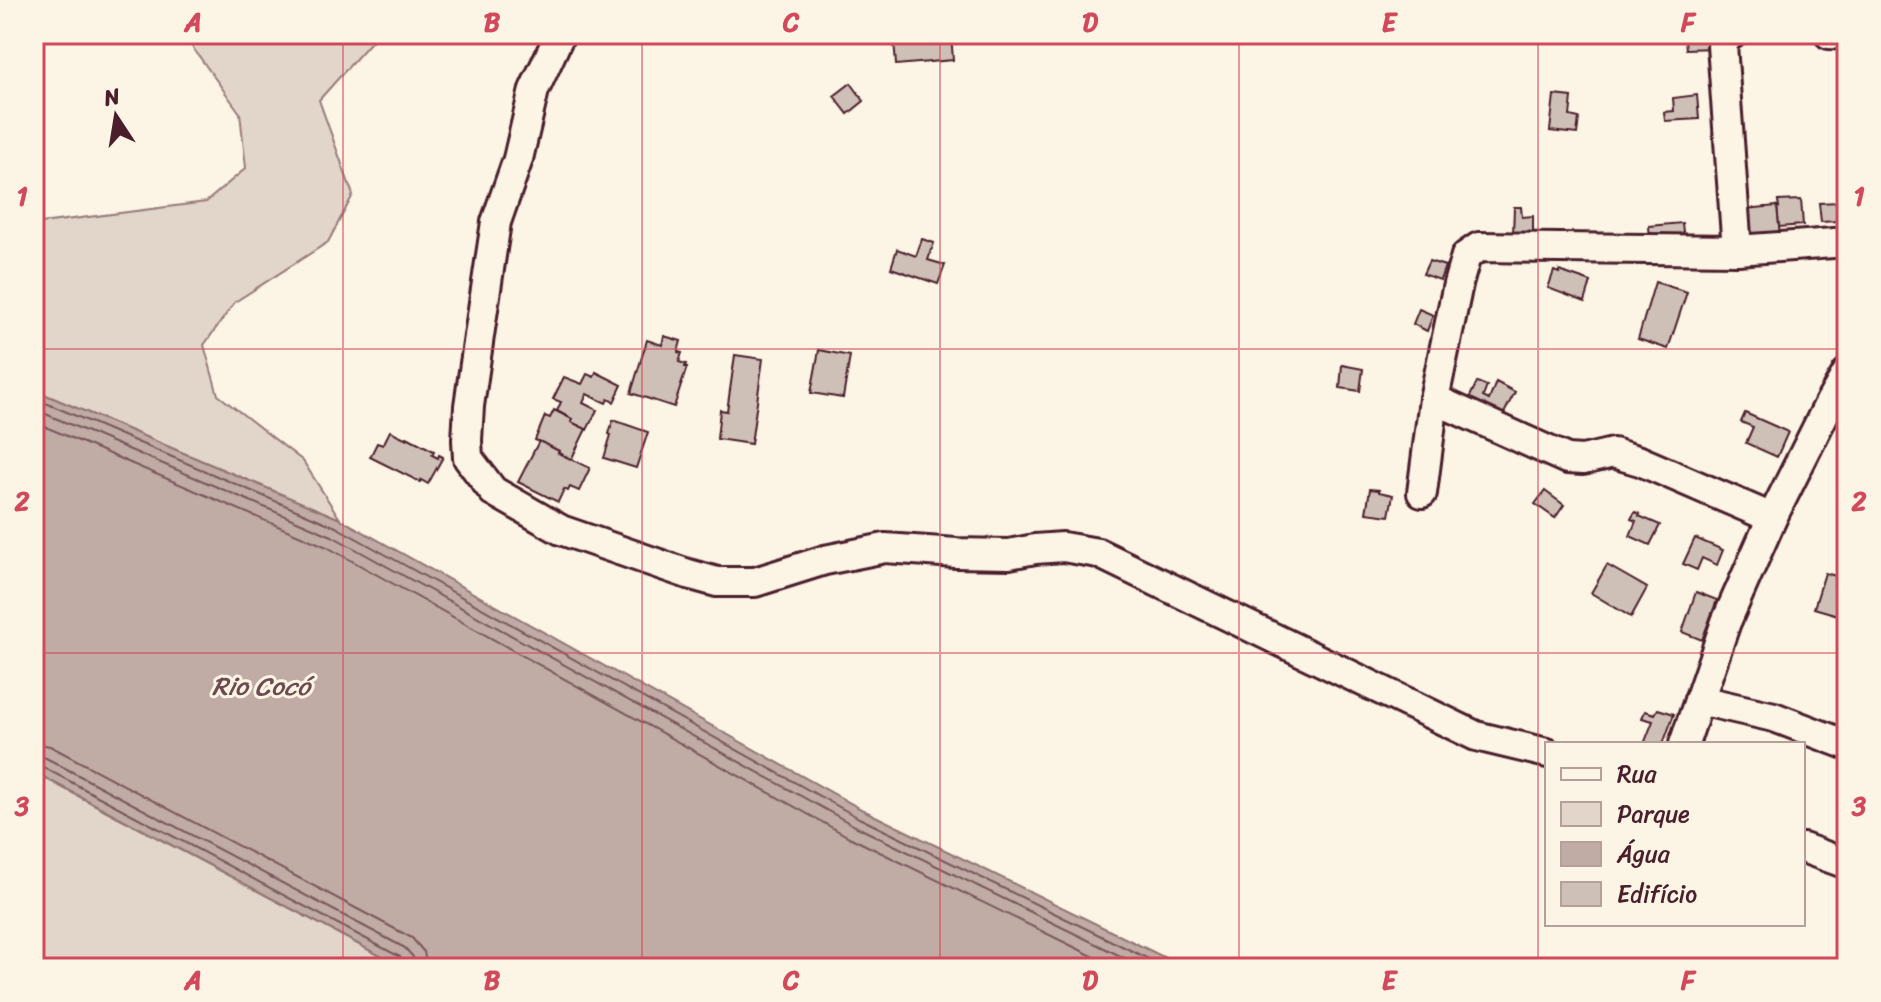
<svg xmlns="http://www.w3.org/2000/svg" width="1881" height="1002" viewBox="0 0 1881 1002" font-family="Sriracha,sans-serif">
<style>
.green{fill:#e2d5ca;stroke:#967a7a;stroke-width:2}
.water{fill:#c0aca5;stroke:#917474;stroke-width:2}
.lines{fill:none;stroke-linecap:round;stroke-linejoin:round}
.shore{stroke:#79575c;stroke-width:2}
.building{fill:#cfc0b7;stroke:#4a1f2b;stroke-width:2}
.street-casing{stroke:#4a1f2b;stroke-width:34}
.street{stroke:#fcf5e5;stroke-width:28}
.grid{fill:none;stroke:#d1495b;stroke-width:2;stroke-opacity:0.55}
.labels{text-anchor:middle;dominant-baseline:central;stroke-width:6;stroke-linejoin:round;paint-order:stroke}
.water-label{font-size:26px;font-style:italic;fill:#6d4950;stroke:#fcf5e5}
.neatline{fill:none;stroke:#d1495b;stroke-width:3}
.grid-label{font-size:26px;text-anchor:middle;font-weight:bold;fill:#d1495b}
</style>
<rect width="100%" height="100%" fill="#fcf5e5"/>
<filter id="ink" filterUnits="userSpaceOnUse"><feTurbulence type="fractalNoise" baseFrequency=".0125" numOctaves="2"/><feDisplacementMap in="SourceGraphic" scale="16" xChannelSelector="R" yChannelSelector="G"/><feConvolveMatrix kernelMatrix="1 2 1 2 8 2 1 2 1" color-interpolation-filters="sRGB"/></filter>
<g filter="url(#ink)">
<g class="green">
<path d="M183 34H378L319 100 353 195 328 242 235 302 204 345 218 395 303 461 340 519 34 390V224L206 202 246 168 240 113Z"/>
<path d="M34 772 65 789 403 968H34Z"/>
</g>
<path class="water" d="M34 390 340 519 863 810 1186 968H403L34 772Z"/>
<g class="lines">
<g class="shore">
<path d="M34 398 336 527 859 818 1167 968"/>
<path d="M34 409 332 536 855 826 1145 968"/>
<path d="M34 422 327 547 849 837 1117 968"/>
<path d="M34 743 50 746 412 938 424 952 427 968"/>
<path d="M34 755 46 758 405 948 413 957 415 968"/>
<path d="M34 765 41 766 400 957 404 962 405 968"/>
</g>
</g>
<g class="building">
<path d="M951 34 953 60 896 65 894 39Z"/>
<path d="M1684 34H1715L1716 48 1686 49Z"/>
<path d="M851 83 864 101 848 114 834 96Z"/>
<path d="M1554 95 1572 97 1570 116 1579 118 1577 134 1550 131Z"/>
<path d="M1697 95 1699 119 1665 121 1664 112 1674 111 1673 98Z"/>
<path d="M1801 200 1803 225 1779 227 1777 206 1779 207 1778 201Z"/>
<path d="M1838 202V221L1821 222 1819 203Z"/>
<path d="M1777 206 1780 237 1747 240 1744 209Z"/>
<path d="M1514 207H1521L1522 217 1533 216V235H1513Z"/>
<path d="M1682 223 1684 240 1650 242 1649 226Z"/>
<path d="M922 239 934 243 928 260 945 265 938 284 891 268 897 249 916 256Z"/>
<path d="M1429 261 1445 266 1440 280 1423 274Z"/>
<path d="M1554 271 1559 273V271L1591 282 1585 302 1548 288Z"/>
<path d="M1655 282 1687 292 1668 349 1638 339Z"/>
<path d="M1419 309 1433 315 1427 331 1413 324Z"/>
<path d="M664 336 681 341 678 352 682 353 679 362 686 364 685 367H687L674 407 631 393 647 340 662 345Z"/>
<path d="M819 350 850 356 843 398 811 393Z"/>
<path d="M735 355 763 359 751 444 717 439 720 410 727 411Z"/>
<path d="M1342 365 1363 369 1360 391 1340 388Z"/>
<path d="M596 372 622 385 614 402 608 399 606 403 587 394 583 403 597 410 587 430 571 422 572 419 557 411 561 402 553 399 564 377 582 384 587 374 594 377Z"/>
<path d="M1477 382 1487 386 1483 397 1489 400 1496 382 1515 392 1498 425 1464 409Z"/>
<path d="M554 410 572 419 571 422 586 429 571 460 558 453 559 451 535 440 545 416 550 418Z"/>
<path d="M1745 413 1788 432 1777 457 1746 443 1753 427 1741 422Z"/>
<path d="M613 420 648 432 636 468 604 458 611 435 609 434Z"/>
<path d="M390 431 407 439V437L434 451 432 455 438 458 439 455 443 457 428 484 421 480 420 482 370 457 377 443 383 445Z"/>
<path d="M539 441 559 451 558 453 590 468 579 491 570 487 568 491 564 489 558 502 518 482Z"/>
<path d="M1370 489 1379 490V492L1393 495 1389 516 1366 513Z"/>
<path d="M1545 491 1564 505 1555 518 1535 504Z"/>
<path d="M1635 512 1640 514 1639 516 1660 525 1650 545 1630 536 1636 521 1631 519Z"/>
<path d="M1695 538 1723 550 1717 565 1702 558 1697 570 1683 564Z"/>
<path d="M1607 565 1647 588 1631 617 1591 593Z"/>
<path d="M1825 573 1836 576 1834 585 1846 589 1838 615 1814 608Z"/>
<path d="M1696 592 1717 600 1702 640 1682 632Z"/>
<path d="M1658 709 1674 714 1663 744H1644L1653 721 1642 718 1645 711 1655 714Z"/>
<path d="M1844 785 1847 786V806L1838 803Z"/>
</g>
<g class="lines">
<defs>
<g id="street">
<path d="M560 34 534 90 518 159 496 222 479 336 469 406 467 440 468 458 493 491 561 530 688 574 717 582H755L825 560 885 548 956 553 1009 554 1035 549 1063 547 1098 553 1476 736 1547 753"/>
<path d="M1732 34 1728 36 1722 45 1737 250"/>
<path d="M1829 34 1847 35"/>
<path d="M1422 493 1434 399"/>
<path d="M1772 518 1640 461 1613 453 1583 460 1567 459 1434 399 1458 284 1466 256 1479 247 1737 250 1847 242"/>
<path d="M1699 700 1774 717 1847 745"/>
<path d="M1684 744 1726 622 1772 518 1829 404 1847 373"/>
<path d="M1803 848 1847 864"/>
</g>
</defs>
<use href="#street" class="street-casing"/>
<use href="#street" class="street"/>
</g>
</g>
<path class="grid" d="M343 34V968M642 34V968M940 34V968M1239 34V968M1538 34V968M34 349H1847M34 653H1847"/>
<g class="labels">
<g class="water-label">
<text x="261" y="686">Rio Cocó</text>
</g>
</g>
<rect width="1881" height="1002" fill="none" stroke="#fcf5e5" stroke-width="88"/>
<rect x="1545" y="742" width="260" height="184" fill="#fcf5e5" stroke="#b59f9b" stroke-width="2"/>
<rect x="1561" y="768" width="40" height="12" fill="#fcf5e5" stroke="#b59f9b" stroke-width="2"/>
<text x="1617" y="782" font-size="24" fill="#4a1f2b">Rua</text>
<rect x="1561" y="802" width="40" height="24" fill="#e2d5ca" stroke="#b59f9b" stroke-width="2"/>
<text x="1617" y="822" font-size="24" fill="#4a1f2b">Parque</text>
<rect x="1561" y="842" width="40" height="24" fill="#c0aca5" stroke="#b59f9b" stroke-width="2"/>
<text x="1617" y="862" font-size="24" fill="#4a1f2b">Água</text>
<rect x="1561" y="882" width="40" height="24" fill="#cfc0b7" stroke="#b59f9b" stroke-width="2"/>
<text x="1617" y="902" font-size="24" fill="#4a1f2b">Edifício</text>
<g transform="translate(116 116) rotate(348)" stroke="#fcf5e5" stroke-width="6" paint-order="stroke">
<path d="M0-6L14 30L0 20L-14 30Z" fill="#4a1f2b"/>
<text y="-12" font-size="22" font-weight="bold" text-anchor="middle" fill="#4a1f2b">N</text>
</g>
<rect x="44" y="44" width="1793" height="914" class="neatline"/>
<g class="grid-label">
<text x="193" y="31">A</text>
<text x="492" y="31">B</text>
<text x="791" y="31">C</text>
<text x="1090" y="31">D</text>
<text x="1389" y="31">E</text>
<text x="1688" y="31">F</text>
<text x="22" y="205">1</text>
<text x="1859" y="205">1</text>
<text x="22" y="510">2</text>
<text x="1859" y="510">2</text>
<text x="22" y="815">3</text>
<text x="1859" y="815">3</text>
<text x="193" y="989">A</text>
<text x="492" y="989">B</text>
<text x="791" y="989">C</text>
<text x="1090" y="989">D</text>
<text x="1389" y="989">E</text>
<text x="1688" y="989">F</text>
</g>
</svg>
